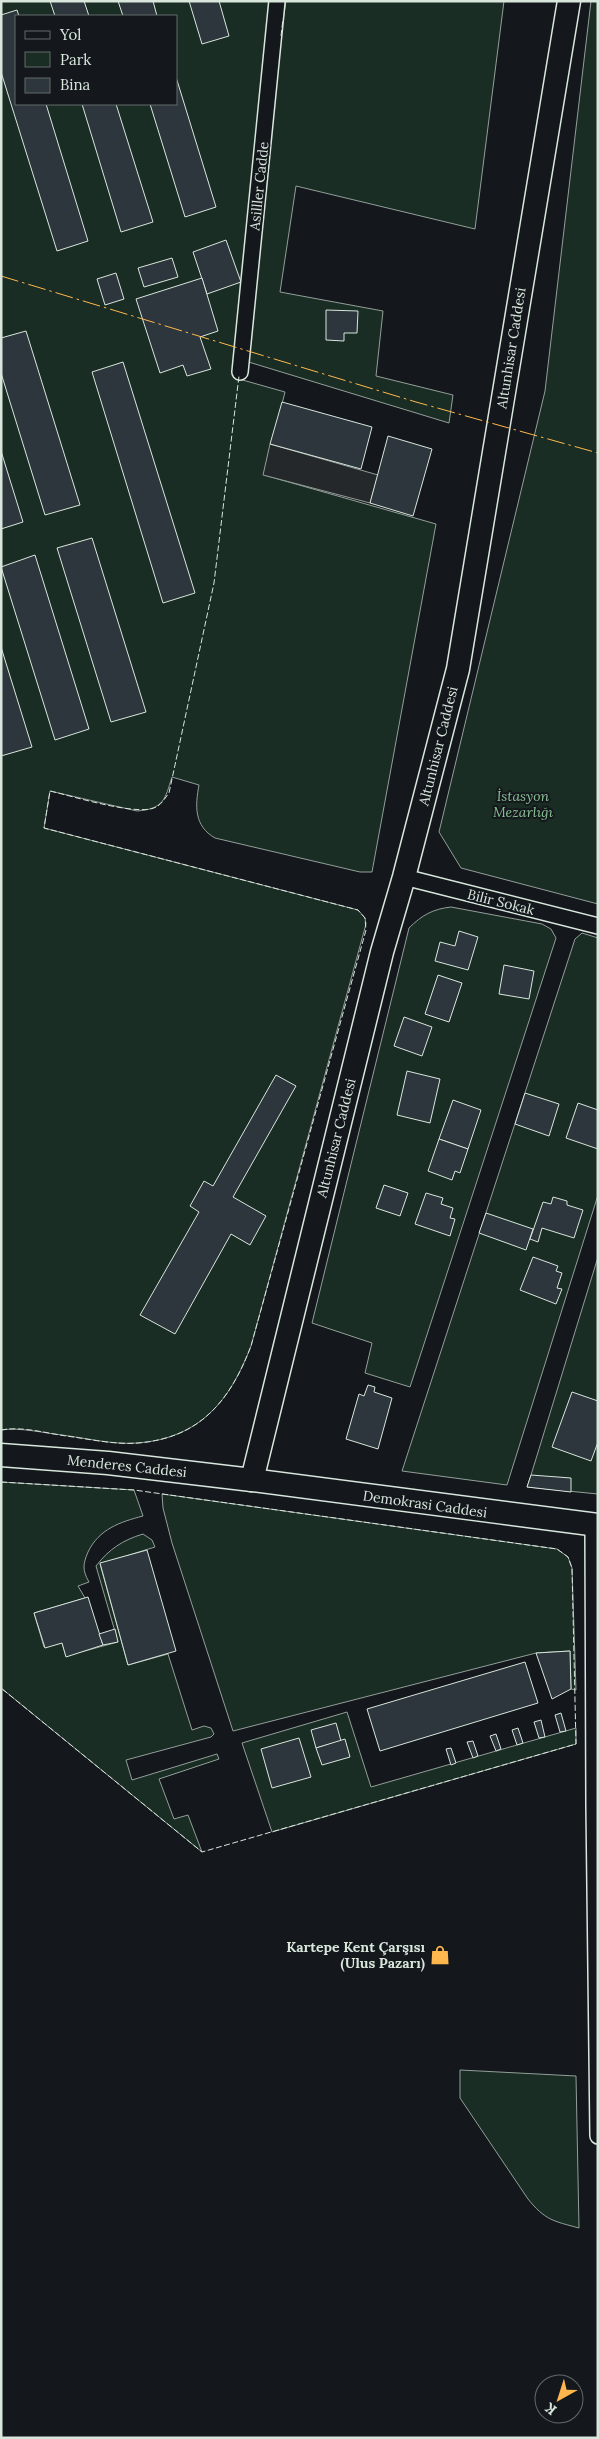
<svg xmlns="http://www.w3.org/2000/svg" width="599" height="2439" viewBox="0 0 599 2439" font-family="Lora,serif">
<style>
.green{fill:#1a2d24;stroke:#939e99;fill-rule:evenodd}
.parking{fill:#24282b;stroke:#939e99}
.building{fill:#2c363c;stroke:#d8e6dc}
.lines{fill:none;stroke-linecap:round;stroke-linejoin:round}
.street-casing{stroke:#d8e6dc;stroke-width:18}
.secondary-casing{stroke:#d8e6dc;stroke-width:25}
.street{stroke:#14181c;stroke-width:15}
.secondary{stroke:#14181c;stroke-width:22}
.fence{stroke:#d8e6dc;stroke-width:1;stroke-dasharray:6 2.5;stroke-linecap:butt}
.power{stroke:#ffb74d;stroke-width:1;stroke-dasharray:18 4 2.5 4;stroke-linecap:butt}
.labels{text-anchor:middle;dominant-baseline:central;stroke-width:4;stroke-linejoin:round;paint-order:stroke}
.street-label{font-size:14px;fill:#d8e6dc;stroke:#14181c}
.park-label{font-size:14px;font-style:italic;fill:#8ac095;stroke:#14181c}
.poi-label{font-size:14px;font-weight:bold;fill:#d8e6dc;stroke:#14181c;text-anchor:end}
</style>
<rect width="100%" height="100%" fill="#14181c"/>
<g class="green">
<path d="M1 1H282L283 20 286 1H504L475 229 296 186 280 292 383 311 376 376 453 395 449 423 242 360 239 379 285 392 264 475 436 524 372 872H360L215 838C194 826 195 806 199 785L172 777C165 799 164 809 137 811L50 791 44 828 358 910 365 918 366 924 251 1346C230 1401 200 1438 138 1443 113 1445 86 1438 62 1435 43 1433 20 1427 1 1430ZM16 16H176V104H16Z"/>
<path d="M591 1H598V904L461 868 439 832 545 391Z"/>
<path d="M451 907 542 924 551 929 556 938 410 1387 365 1373 372 1343 312 1323 409 928C422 915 433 909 451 907Z"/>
<path d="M582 933 598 938V1195L507 1485 402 1471 575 939Z"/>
<path d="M598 1257V1494L527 1487 531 1475Z"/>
<path d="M1 1482 134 1490 143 1516C120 1522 99 1529 88 1552 83 1564 82 1570 89 1582L78 1586 85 1598 34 1613 44 1647 62 1643 66 1656 118 1642 96 1566C109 1549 123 1540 143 1534L152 1540 155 1547 100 1564 128 1665 168 1654 192 1730 204 1726 211 1728 214 1734 211 1737 126 1760 132 1780 217 1754 219 1759 159 1779 174 1819 188 1815 202 1852 1 1688Z"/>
<path d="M162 1494 557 1549 568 1557 572 1568 576 1690 571 1689 570 1651 536 1653 233 1731 172 1543 163 1508Z"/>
<path d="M347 1712 371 1787 576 1728V1744L272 1832 242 1743Z"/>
<path d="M460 2070 576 2076 579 2228C553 2221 545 2220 528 2199L460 2098Z"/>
</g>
<path class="parking" d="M270 444 378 475 370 503 263 475Z"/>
<g class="building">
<path d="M50 1H84L89 16H55Z"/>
<path d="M118 1H153L157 16H123Z"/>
<path d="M189 1H219L229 36 202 44Z"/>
<path d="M17 10 19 16H16V104H46L88 241 57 251 1 72V15Z"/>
<path d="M176 77 216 207 185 217 150 104H176Z"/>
<path d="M82 104H116L153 222 121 232Z"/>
<path d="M226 240 241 282 207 294 193 252Z"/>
<path d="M172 258 178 277 144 287 138 268Z"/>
<path d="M116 273 124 299 105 305 97 279Z"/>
<path d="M202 278 218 331 200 337 211 369 187 376 183 365 160 373 136 299Z"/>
<path d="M326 310 358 311 357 333H344V341L326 340Z"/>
<path d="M26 331 80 505 45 515 1 373V338Z"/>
<path d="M123 362 195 593 163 603 92 372Z"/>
<path d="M282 402 372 427 361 469 270 444Z"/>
<path d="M388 436 432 449 413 516 370 503Z"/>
<path d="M1 451 23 522 1 529Z"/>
<path d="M92 538 146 712 111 722 57 548Z"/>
<path d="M35 555 89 729 55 740 1 567Z"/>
<path d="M1 647 32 747 1 756Z"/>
<path d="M459 931 478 937 468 970 435 961 440 942 455 946Z"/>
<path d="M504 965 534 971 529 999 499 994Z"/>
<path d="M438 975 462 983 449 1022 425 1014Z"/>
<path d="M404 1017 432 1027 422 1056 394 1046Z"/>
<path d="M407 1071 440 1079 430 1123 397 1115Z"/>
<path d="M276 1075 296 1086 233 1197 266 1216 250 1245 231 1234 175 1334 140 1315 199 1212 190 1206 204 1181 213 1186Z"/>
<path d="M525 1093 559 1104 549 1136 515 1124Z"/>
<path d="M453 1100 481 1110 468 1149 439 1139Z"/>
<path d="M578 1103 598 1110V1149L566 1138Z"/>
<path d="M439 1139 468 1149 460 1173 455 1171 452 1180 428 1171Z"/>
<path d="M384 1185 408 1193 400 1216 376 1208Z"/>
<path d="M426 1193 443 1198 441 1204 453 1208 450 1218 455 1219 450 1236 415 1224Z"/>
<path d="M553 1197 567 1201V1205L583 1210 574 1238 542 1228 538 1242 530 1239 543 1202 551 1204Z"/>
<path d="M486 1213 533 1229 526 1250 479 1233Z"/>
<path d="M533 1257 558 1266 556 1271 562 1273 557 1288 562 1289 556 1304 520 1290Z"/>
<path d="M368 1385 375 1387 374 1392 392 1398 378 1449 346 1439 359 1394 364 1396Z"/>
<path d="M572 1392 598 1401V1442L591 1461 552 1447Z"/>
<path d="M531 1475 571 1478V1492L527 1487Z"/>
<path d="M147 1550 176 1651 128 1665 100 1563Z"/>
<path d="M88 1597 103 1645 66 1657 62 1643 45 1648 34 1613Z"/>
<path d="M115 1629 118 1642 103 1645 99 1634Z"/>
<path d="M570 1651 571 1689 552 1699 536 1653Z"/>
<path d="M525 1662 538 1703 380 1751 367 1709Z"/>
<path d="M561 1713 566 1731 560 1732 555 1715Z"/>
<path d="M541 1720 545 1737 539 1738 534 1722Z"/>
<path d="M336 1723 341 1741 316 1748 311 1730Z"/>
<path d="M518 1728 523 1743 517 1745 512 1730Z"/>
<path d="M496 1734 501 1749 496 1751 490 1736Z"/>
<path d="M299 1738 311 1777 272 1788 261 1749Z"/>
<path d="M345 1739 350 1757 322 1765 316 1748Z"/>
<path d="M473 1741 478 1756 473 1758 467 1742Z"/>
<path d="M451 1748 456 1763 451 1765 446 1749Z"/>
</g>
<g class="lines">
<defs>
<g id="street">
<path d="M240 372 277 1"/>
<path d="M404 877 598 926"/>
<path d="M593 1525 594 1805 598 2136"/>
</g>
<g id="secondary">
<path d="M1 1455 108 1463 252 1480 598 1525"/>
<path d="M252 1480 382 952 404 877 458 669 569 1"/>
</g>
</defs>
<use href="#street" class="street-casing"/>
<use href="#secondary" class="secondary-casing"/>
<use href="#street" class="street"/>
<use href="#secondary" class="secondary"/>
<g class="fence">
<path d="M281 36 283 19"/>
<path d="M1 1430C21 1426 46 1433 66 1436 89 1439 115 1445 138 1443 200 1438 230 1401 251 1346L366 930 365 918 358 910 44 828 50 791C72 796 139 817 156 807 162 804 165 798 169 793L214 583 239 376"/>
<path d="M1 1482 134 1490 557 1549 568 1557 572 1568 576 1744 202 1852 1 1688"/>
</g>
<path class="power" d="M1 276 416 402 598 453"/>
</g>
<defs>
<symbol id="shop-bare" viewBox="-9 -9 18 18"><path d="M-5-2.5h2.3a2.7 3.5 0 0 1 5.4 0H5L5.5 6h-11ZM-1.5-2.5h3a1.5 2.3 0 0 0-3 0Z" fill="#ffb74d" stroke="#14181c" stroke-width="2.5" paint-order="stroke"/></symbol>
</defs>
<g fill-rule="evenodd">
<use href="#shop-bare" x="426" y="1941" width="28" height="28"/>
</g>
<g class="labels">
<g class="street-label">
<text transform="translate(259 186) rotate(-84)">Asilller Cadde</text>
<text transform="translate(511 348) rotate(-81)">Altunhisar Caddesi</text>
<text transform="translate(438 746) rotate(-76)">Altunhisar Caddesi</text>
<text transform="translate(501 902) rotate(14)">Bilir Sokak</text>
<text transform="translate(336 1138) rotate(-76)">Altunhisar Caddesi</text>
<text transform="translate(127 1466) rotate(6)">Menderes Caddesi</text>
<text transform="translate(425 1504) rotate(8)">Demokrasi Caddesi</text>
</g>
<g class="park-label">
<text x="523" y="796">İstasyon<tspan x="523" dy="16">Mezarlığı</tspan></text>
</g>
<g class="poi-label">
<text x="425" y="1947">Kartepe Kent Çarşısı<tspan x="425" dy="16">(Ulus Pazarı)</tspan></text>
</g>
</g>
<rect width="599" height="2439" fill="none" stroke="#d8e6dc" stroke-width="5"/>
<rect x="15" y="15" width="162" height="90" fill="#14181c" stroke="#626a69"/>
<rect x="25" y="31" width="25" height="8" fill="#14181c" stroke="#626a69"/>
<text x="60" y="40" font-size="15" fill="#d8e6dc">Yol</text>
<rect x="25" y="52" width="25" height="15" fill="#1a2d24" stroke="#626a69"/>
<text x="60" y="65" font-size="15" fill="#d8e6dc">Park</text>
<rect x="25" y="78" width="25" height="15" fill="#2c363c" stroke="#626a69"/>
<text x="60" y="90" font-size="15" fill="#d8e6dc">Bina</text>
<g transform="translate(559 2399) rotate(219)"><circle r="24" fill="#14181c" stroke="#626a69"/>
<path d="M0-4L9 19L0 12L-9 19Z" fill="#ffb74d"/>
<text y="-8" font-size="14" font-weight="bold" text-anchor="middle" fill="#d8e6dc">K</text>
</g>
</svg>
